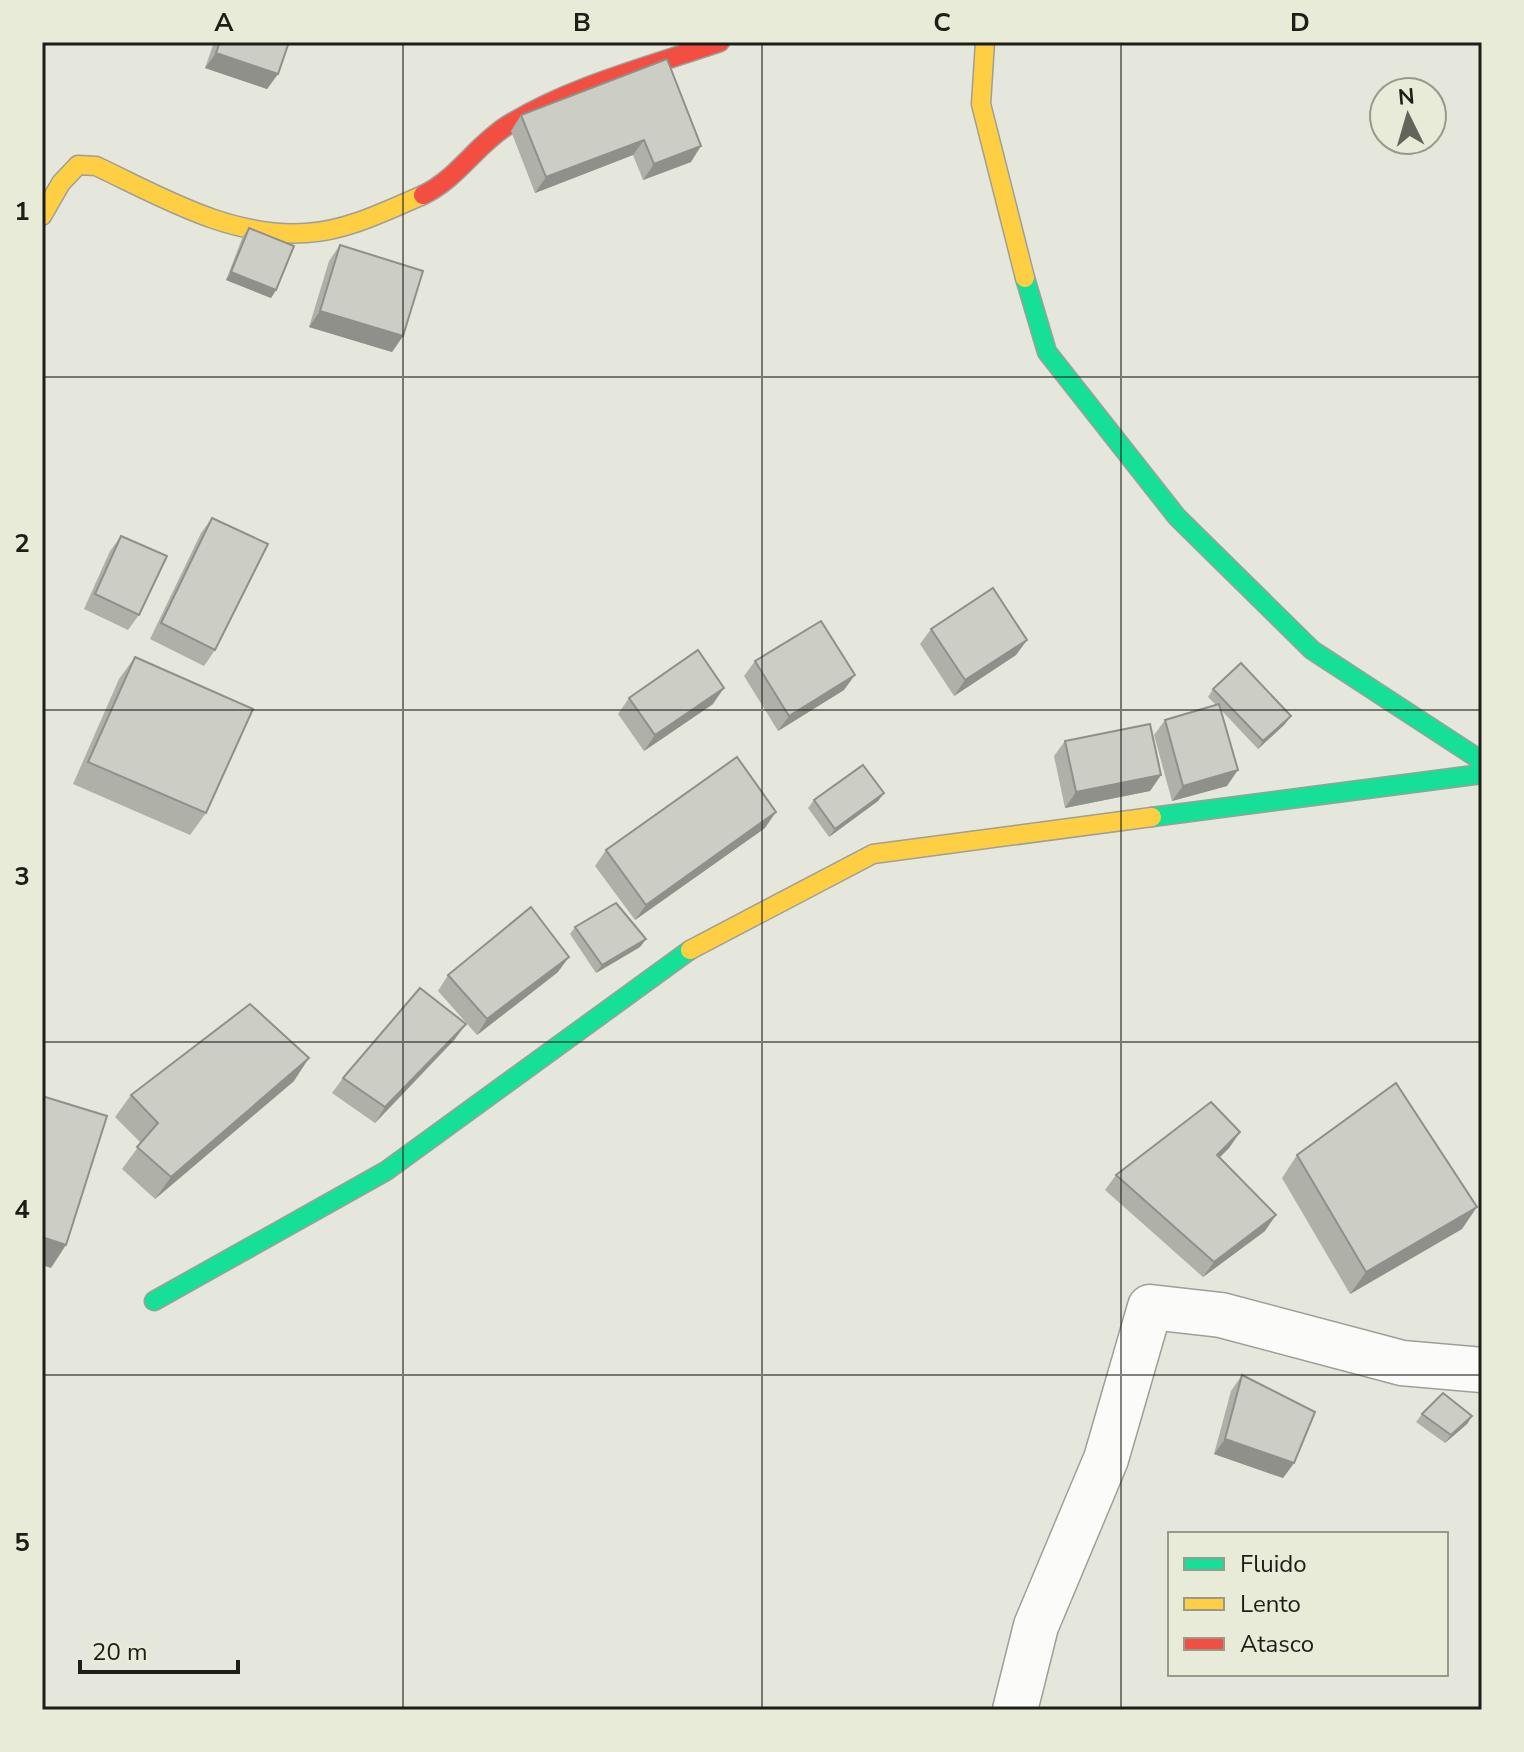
<svg xmlns="http://www.w3.org/2000/svg" width="1524" height="1752" viewBox="0 0 1524 1752" font-family="'Nunito Sans',sans-serif">
<style>
.lines{fill:none;stroke-linecap:round;stroke-linejoin:round}
.street-casing{stroke:#9e9f97;stroke-width:47}
.fast-casing{stroke:#9e9f97;stroke-width:21}
.slow-casing{stroke:#9e9f97;stroke-width:21}
.jam-casing{stroke:#9e9f97;stroke-width:21}
.street{stroke:#fbfbfa;stroke-width:44}
.fast{stroke:#16e098;stroke-width:18}
.slow{stroke:#ffcf43;stroke-width:18}
.jam{stroke:#f24e42;stroke-width:18}
.wall{fill:#afb1a9}
.shaded-wall{fill:#8f908a}
.building{fill:#cccec5;stroke:#8f908a;stroke-width:2}
.grid{fill:none;stroke:#1e1e18;stroke-width:2;stroke-opacity:0.55}
.neatline{fill:none;stroke:#1e1e18;stroke-width:3}
.grid-label{font-size:26px;text-anchor:middle;font-weight:bold;fill:#1e1e18}
</style>
<rect width="100%" height="100%" fill="#e5e7dc"/>
<g class="lines">
<defs>
<path id="street" d="M1015 1710 1036 1626 1106 1459 1150 1307 1221 1315 1402 1363 1482 1370"/>
<g id="fast">
<path d="M1025 278 1047 352 1177 517 1312 650 1482 761"/>
<path d="M1152 817 1482 774"/>
<path d="M154 1301 386 1171 690 950"/>
</g>
<g id="slow">
<path d="M985 42 981 104 1025 278"/>
<path d="M42 216 61 183 78 165 96 166C162 197 230 238 306 233 346 231 386 211 423 195"/>
<path d="M690 950 873 854 1152 817"/>
</g>
<path id="jam" d="M423 195C457 179 476 145 508 125 571 86 650 66 720 42"/>
</defs>
<use href="#street" class="street-casing"/>
<use href="#fast" class="fast-casing"/>
<use href="#slow" class="slow-casing"/>
<use href="#jam" class="jam-casing"/>
<use href="#street" class="street"/>
<use href="#fast" class="fast"/>
<use href="#slow" class="slow"/>
<use href="#jam" class="jam"/>
</g>
<g class="wall">
<path d="M214 42H289L278 74 267 89 205 68Z"/>
<path d="M667 59 691 162 643 180 633 155 535 193 511 131 521 115Z"/>
<path d="M249 228 276 290 271 298 226 280 243 236Z"/>
<path d="M340 245 403 336 392 352 309 327 329 261Z"/>
<path d="M212 518 215 650 204 666 150 639 201 533Z"/>
<path d="M121 536 139 615 128 630 84 609 110 551Z"/>
<path d="M931 629 1027 640 1016 655 954 696 920 644Z"/>
<path d="M135 657 206 813 190 835 73 784 119 679Z"/>
<path d="M755 661 844 690 778 731 744 676Z"/>
<path d="M1213 689 1285 724 1258 749 1221 710 1227 786 1172 801 1154 735 1165 720 1216 705 1208 697Z"/>
<path d="M629 698 713 704 644 751 618 714Z"/>
<path d="M1065 741 1161 775 1150 791 1065 808 1054 756Z"/>
<path d="M884 793 878 801 829 837 808 808 814 800Z"/>
<path d="M765 828 635 920 595 866 606 850Z"/>
<path d="M575 927 646 939 640 947 596 973 570 934Z"/>
<path d="M558 972 477 1035 438 991 448 975Z"/>
<path d="M455 1039 375 1123 332 1093 343 1078Z"/>
<path d="M294 1081 155 1199 122 1169 141 1143 115 1117 131 1095Z"/>
<path d="M1240 1132 1229 1148 1219 1158 1265 1231 1203 1277 1105 1190 1116 1175Z"/>
<path d="M1297 1155 1462 1229 1350 1294 1282 1178Z"/>
<path d="M1242 1375 1294 1463 1283 1478 1214 1454 1231 1391Z"/>
<path d="M1422 1414 1472 1416 1467 1424 1445 1443 1416 1422Z"/>
</g>
<g class="shaded-wall">
<path d="M216 53 278 74 267 89 205 68Z"/>
<path d="M644 140 633 155 535 193 546 177Z"/>
<path d="M701 146 691 162 643 180 654 164Z"/>
<path d="M231 272 276 290 271 298 226 280Z"/>
<path d="M320 311 403 336 392 352 309 327Z"/>
<path d="M1027 640 1016 655 954 696 965 680Z"/>
<path d="M855 675 844 690 778 731 789 716Z"/>
<path d="M724 688 713 704 644 751 655 735Z"/>
<path d="M1291 716 1285 724 1258 749 1263 741Z"/>
<path d="M1238 770 1227 786 1172 801 1183 786Z"/>
<path d="M1161 775 1150 791 1065 808 1076 792Z"/>
<path d="M884 793 878 801 829 837 835 829Z"/>
<path d="M776 812 765 828 635 920 646 905Z"/>
<path d="M646 939 640 947 596 973 602 965Z"/>
<path d="M569 957 558 972 477 1035 487 1019Z"/>
<path d="M466 1024 455 1039 375 1123 385 1107Z"/>
<path d="M309 1058 294 1081 155 1199 171 1177Z"/>
<path d="M1240 1132 1229 1148 1206 1171 1217 1155Z"/>
<path d="M1477 1207 1462 1229 1350 1294 1366 1272Z"/>
<path d="M1276 1215 1265 1231 1203 1277 1214 1262Z"/>
<path d="M42 1237 66 1245 51 1268 42 1265Z"/>
<path d="M1472 1416 1467 1424 1445 1443 1451 1435Z"/>
<path d="M1225 1439 1294 1463 1283 1478 1214 1454Z"/>
</g>
<g class="building">
<path d="M220 42H289L278 74 216 53Z"/>
<path d="M667 59 701 146 654 164 644 140 546 177 521 115Z"/>
<path d="M249 228 294 246 276 290 231 272Z"/>
<path d="M340 245 423 271 403 336 320 311Z"/>
<path d="M212 518 268 544 215 650 161 623Z"/>
<path d="M121 536 167 556 139 615 95 594Z"/>
<path d="M993 588 1027 640 965 680 931 629Z"/>
<path d="M821 621 855 675 789 716 755 661Z"/>
<path d="M698 650 724 688 655 735 629 698Z"/>
<path d="M135 657 253 709 206 813 88 762Z"/>
<path d="M1241 663 1291 716 1263 741 1213 689Z"/>
<path d="M1219 704 1238 770 1183 786 1165 720Z"/>
<path d="M1150 724 1161 775 1076 792 1065 741Z"/>
<path d="M737 757 776 812 646 905 606 850Z"/>
<path d="M863 765 884 793 835 829 814 800Z"/>
<path d="M616 903 646 939 602 965 575 927Z"/>
<path d="M531 907 569 957 487 1019 448 975Z"/>
<path d="M420 988 466 1024 385 1107 343 1078Z"/>
<path d="M250 1004 309 1058 171 1177 137 1147 158 1123 131 1095Z"/>
<path d="M1396 1083 1477 1207 1366 1272 1297 1155Z"/>
<path d="M42 1096 107 1116 66 1245 42 1237Z"/>
<path d="M1211 1102 1240 1132 1217 1155 1276 1215 1214 1262 1116 1175Z"/>
<path d="M1242 1375 1315 1412 1294 1463 1225 1439Z"/>
<path d="M1443 1393 1472 1416 1451 1435 1422 1414Z"/>
</g>
<path class="grid" d="M403 42V1710M762 42V1710M1121 42V1710M42 377H1482M42 710H1482M42 1042H1482M42 1375H1482"/>
<rect width="1524" height="1752" fill="none" stroke="#e8ebd8" stroke-width="88"/>
<rect x="1168" y="1532" width="280" height="144" fill="#e8ebd8" stroke="#97998b" stroke-width="2"/>
<rect x="1184" y="1558" width="40" height="12" fill="#16e098" stroke="#97998b" stroke-width="2"/>
<text x="1240" y="1572" font-size="24" fill="#1e1e18">Fluido</text>
<rect x="1184" y="1598" width="40" height="12" fill="#ffcf43" stroke="#97998b" stroke-width="2"/>
<text x="1240" y="1612" font-size="24" fill="#1e1e18">Lento</text>
<rect x="1184" y="1638" width="40" height="12" fill="#f24e42" stroke="#97998b" stroke-width="2"/>
<text x="1240" y="1652" font-size="24" fill="#1e1e18">Atasco</text>
<g transform="translate(1408 116) rotate(355)"><circle r="38" fill="#e8ebd8" stroke="#97998b" stroke-width="2"/>
<path d="M0-6L14 30L0 20L-14 30Z" fill="#64645d"/>
<text y="-12" font-size="22" font-weight="bold" text-anchor="middle" fill="#1e1e18">N</text>
</g>
<path d="M80 1660v12h158v-12" fill="none" stroke="#1e1e18" stroke-width="4"/>
<text x="92" y="1660" font-size="24" fill="#1e1e18" stroke="#e8ebd8" stroke-width="6" paint-order="stroke">20 m</text>
<rect x="44" y="44" width="1436" height="1664" class="neatline"/>
<g class="grid-label">
<text x="224" y="31">A</text>
<text x="582" y="31">B</text>
<text x="942" y="31">C</text>
<text x="1300" y="31">D</text>
<text x="22" y="220">1</text>
<text x="22" y="552">2</text>
<text x="22" y="885">3</text>
<text x="22" y="1218">4</text>
<text x="22" y="1551">5</text>
</g>
</svg>
